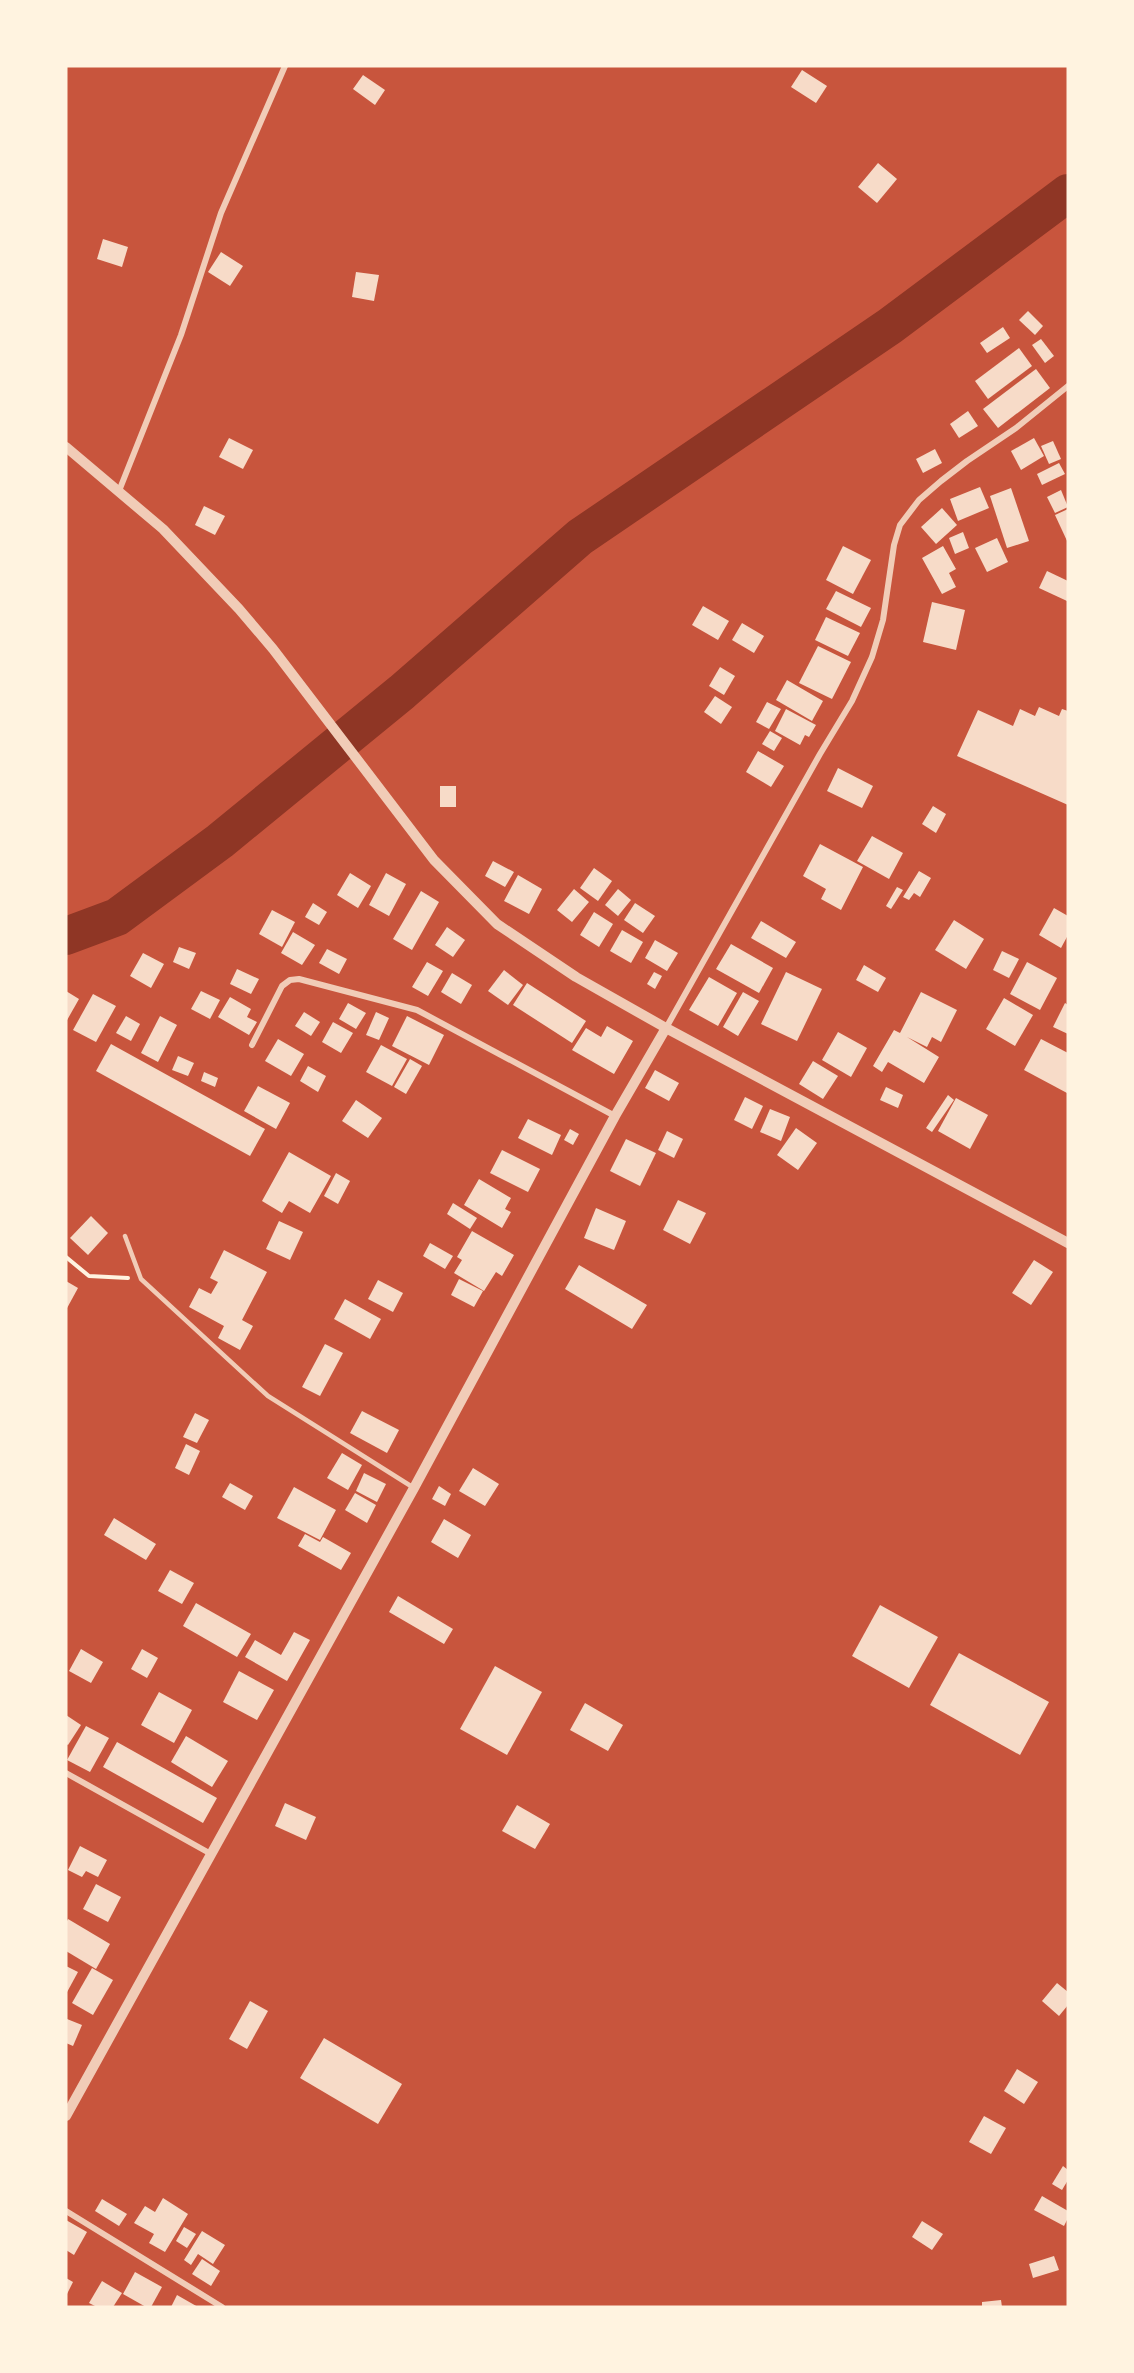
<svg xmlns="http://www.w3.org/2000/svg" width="1134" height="2373" viewBox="0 0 1134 2373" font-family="'Noto Serif',serif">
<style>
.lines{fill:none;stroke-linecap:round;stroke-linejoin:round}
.river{stroke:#8f3625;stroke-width:38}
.building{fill:#f7dbc8}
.path{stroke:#fff3e0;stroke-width:4}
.service{stroke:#f1ccb7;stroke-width:4.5}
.minor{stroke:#f1ccb7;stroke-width:6}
.tertiary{stroke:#f1ccb7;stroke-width:10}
</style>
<rect width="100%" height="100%" fill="#c8553d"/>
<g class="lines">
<path class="river" d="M66 936 117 917 220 841 402 692 580 537 890 326 1068 193"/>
</g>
<g class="building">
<path d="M802 70 827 86 816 103 791 87Z"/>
<path d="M363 75 385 90 375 105 353 89Z"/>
<path d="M878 163 897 179 877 203 858 187Z"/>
<path d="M103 239 128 247 122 267 97 259Z"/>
<path d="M221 252 243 266 230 286 208 272Z"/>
<path d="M356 272 379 275 374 301 352 297Z"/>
<path d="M1028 311 1043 326 1035 335 1019 320Z"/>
<path d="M1003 327 1010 338 987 353 980 343Z"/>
<path d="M1041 339 1054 356 1045 363 1032 345Z"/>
<path d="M1019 348 1032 366 988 399 975 381Z"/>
<path d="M1036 369 1050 388 998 428 983 409Z"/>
<path d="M968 411 978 426 959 438 950 424Z"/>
<path d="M229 438 253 450 243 469 219 457Z"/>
<path d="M1034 438 1044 456 1021 470 1011 451Z"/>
<path d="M1053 441 1061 459 1049 464 1041 446Z"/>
<path d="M935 449 942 463 923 473 916 459Z"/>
<path d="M1059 463 1065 474 1042 485 1037 474Z"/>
<path d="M980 487 989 508 958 521 950 499Z"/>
<path d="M1011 488 1029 541 1007 548 990 496Z"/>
<path d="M1061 490 1068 507 1055 513 1047 497Z"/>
<path d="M204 506 225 516 215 535 195 525Z"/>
<path d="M942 508 957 525 936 544 921 527Z"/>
<path d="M1068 509V543L1055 515Z"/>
<path d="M963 532 969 548 955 554 949 538Z"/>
<path d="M997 538 1008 562 987 572 975 548Z"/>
<path d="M843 546 871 560 853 594 826 580Z"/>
<path d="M943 546 956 569 949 573 956 587 942 594 922 558Z"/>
<path d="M1047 571 1068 581 1067 601 1039 588Z"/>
<path d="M836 591 871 608 861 627 826 609Z"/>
<path d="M932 602 965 610 956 650 923 642Z"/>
<path d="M703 606 729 621 718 640 692 625Z"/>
<path d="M826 617 860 633 848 656 815 640Z"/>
<path d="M742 623 764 636 754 653 732 640Z"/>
<path d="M818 646 851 662 832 699 799 683Z"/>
<path d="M720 667 735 676 724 695 709 686Z"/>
<path d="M787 680 823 701 812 721 776 700Z"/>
<path d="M715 696 732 707 721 724 704 712Z"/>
<path d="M767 702 781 709 769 729 756 722Z"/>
<path d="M1039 707 1059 716 1062 709 1068 711V805L957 756 978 710 1013 726 1020 709 1035 716Z"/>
<path d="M786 709 816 725 809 737 805 735 800 745 775 731Z"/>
<path d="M770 731 782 738 774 751 762 744Z"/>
<path d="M758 751 784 766 771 787 746 772Z"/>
<path d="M838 768 873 786 862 808 827 791Z"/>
<rect x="440" y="786" width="16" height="21"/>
<path d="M933 806 946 814 936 833 922 824Z"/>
<path d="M872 836 903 853 889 879 857 861Z"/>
<path d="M820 844 863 867 841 910 821 899 826 889 803 876Z"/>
<path d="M493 861 514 872 505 887 485 876Z"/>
<path d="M594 868 612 881 598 901 580 888Z"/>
<path d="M919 871 931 878 920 897 914 893 909 900 903 897Z"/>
<path d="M350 873 371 886 358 908 337 895Z"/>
<path d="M386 873 406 884 389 916 369 905Z"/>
<path d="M518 875 542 889 529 914 504 901Z"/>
<path d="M897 887 903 890 891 909 886 906Z"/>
<path d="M574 889 589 902 572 922 557 910Z"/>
<path d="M618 889 631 900 618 916 605 905Z"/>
<path d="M421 891 439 902 412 950 393 939Z"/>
<path d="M313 903 327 912 319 925 305 917Z"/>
<path d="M635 903 655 916 643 933 624 920Z"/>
<path d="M1054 908 1068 916V935L1061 948 1039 935Z"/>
<path d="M272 910 295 922 282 947 259 934Z"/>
<path d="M594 912 613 924 599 947 580 935Z"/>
<path d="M954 920 984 939 966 969 935 950Z"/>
<path d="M761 921 796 942 786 958 751 938Z"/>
<path d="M447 927 465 940 453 957 435 945Z"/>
<path d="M622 930 643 942 631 963 610 951Z"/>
<path d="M293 932 315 945 302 965 281 953Z"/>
<path d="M655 940 678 953 667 971 645 958Z"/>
<path d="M731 944 773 968 759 993 716 969Z"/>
<path d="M179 947 196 953 189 969 173 962Z"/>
<path d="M327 949 347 959 339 974 319 963Z"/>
<path d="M1002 951 1019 959 1009 978 993 970Z"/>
<path d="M143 953 164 964 151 988 130 976Z"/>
<path d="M427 962 443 971 428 996 412 987Z"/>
<path d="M1027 962 1057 978 1040 1010 1010 994Z"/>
<path d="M864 965 886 978 878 992 856 980Z"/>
<path d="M237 969 259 979 251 994 230 984Z"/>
<path d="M504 970 523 985 508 1005 488 991Z"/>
<path d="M654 972 662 976 655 989 647 984Z"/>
<path d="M786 972 822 989 797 1041 761 1024Z"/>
<path d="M452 973 472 985 461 1004 441 992Z"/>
<path d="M709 977 737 993 718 1026 689 1010Z"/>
<path d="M527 983 586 1021 572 1043 513 1005Z"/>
<path d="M66 991 79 999 66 1022Z"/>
<path d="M201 991 220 1000 210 1019 191 1009Z"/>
<path d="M743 992 759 1001 738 1036 723 1027Z"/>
<path d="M921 992 957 1010 941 1042 932 1037 927 1047 907 1037 939 1057 924 1083 888 1062 882 1072 873 1066 894 1030 900 1033Z"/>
<path d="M93 994 116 1006 96 1042 73 1030Z"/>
<path d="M230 997 251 1009 247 1017 257 1022 249 1035 218 1017Z"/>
<path d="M1004 998 1033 1015 1015 1046 986 1029Z"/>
<path d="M348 1003 366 1013 356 1029 339 1019Z"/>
<path d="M1065 1003 1068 1005V1034L1053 1027Z"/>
<path d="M304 1012 320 1022 311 1036 295 1026Z"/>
<path d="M376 1012 389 1018 379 1040 366 1035Z"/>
<path d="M126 1016 140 1024 131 1041 116 1033Z"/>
<path d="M160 1016 177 1025 158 1062 141 1053Z"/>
<path d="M407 1016 444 1035 429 1065 392 1046Z"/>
<path d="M333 1022 353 1033 341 1053 322 1042Z"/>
<path d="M607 1026 633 1041 614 1074 572 1050 586 1028 601 1037Z"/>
<path d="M838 1032 867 1048 851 1077 822 1060Z"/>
<path d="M278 1039 304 1054 291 1076 265 1061Z"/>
<path d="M1041 1039 1068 1053 1067 1093 1024 1070Z"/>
<path d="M111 1044 265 1129 250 1156 96 1071Z"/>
<path d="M381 1045 407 1059 392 1086 366 1072Z"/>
<path d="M178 1056 194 1063 188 1076 172 1070Z"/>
<path d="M410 1059 422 1066 406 1094 394 1087Z"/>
<path d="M813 1061 838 1076 823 1099 799 1084Z"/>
<path d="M308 1066 326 1076 318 1092 300 1081Z"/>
<path d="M655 1070 679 1083 669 1101 645 1088Z"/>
<path d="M204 1072 218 1078 215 1087 201 1081Z"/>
<path d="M258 1086 290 1103 276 1129 244 1111Z"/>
<path d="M886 1087 903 1095 898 1108 880 1100Z"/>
<path d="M948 1095 954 1100 932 1132 926 1128Z"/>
<path d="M745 1097 763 1106 752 1129 734 1120Z"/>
<path d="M956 1098 988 1115 970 1149 938 1131Z"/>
<path d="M356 1100 382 1118 368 1138 342 1121Z"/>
<path d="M770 1109 790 1117 781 1141 760 1132Z"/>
<path d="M528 1119 561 1135 552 1155 518 1138Z"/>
<path d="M796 1128 817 1143 798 1170 777 1155Z"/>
<path d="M570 1129 579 1134 573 1145 564 1140Z"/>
<path d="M667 1131 683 1139 674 1158 658 1150Z"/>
<path d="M626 1139 656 1153 640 1186 610 1171Z"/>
<path d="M502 1150 540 1169 528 1192 490 1173Z"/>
<path d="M289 1152 331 1176 310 1213 289 1201 282 1213 262 1201Z"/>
<path d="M336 1173 350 1181 338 1204 324 1196Z"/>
<path d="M479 1179 511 1198 505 1209 511 1212 502 1228 464 1205Z"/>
<path d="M678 1200 706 1213 690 1244 663 1230Z"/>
<path d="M453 1203 477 1218 470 1229 447 1214Z"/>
<path d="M596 1208 626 1221 614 1250 584 1238Z"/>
<path d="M91 1216 108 1233 88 1255 70 1238Z"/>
<path d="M279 1221 303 1232 290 1260 266 1249Z"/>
<path d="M472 1231 514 1255 502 1276 496 1272 484 1291 454 1273 462 1260 457 1257Z"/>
<path d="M430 1243 453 1256 445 1269 423 1256Z"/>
<path d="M224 1250 267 1272 242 1320 253 1326 240 1350 218 1338 224 1326 189 1307 199 1288 211 1294 218 1282 210 1278Z"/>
<path d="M1034 1260 1053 1272 1031 1305 1012 1293Z"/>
<path d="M579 1265 647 1305 632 1329 565 1289Z"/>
<path d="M459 1279 483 1291 474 1307 451 1295Z"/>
<path d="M378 1280 403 1293 393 1312 368 1299Z"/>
<path d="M66 1281 78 1288 66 1310Z"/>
<path d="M345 1299 381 1319 370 1339 334 1319Z"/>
<path d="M325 1344 343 1353 320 1396 302 1387Z"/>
<path d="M362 1411 399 1430 387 1453 350 1433Z"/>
<path d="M195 1413 209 1420 197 1443 183 1437Z"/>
<path d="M186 1444 200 1451 189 1475 175 1468Z"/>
<path d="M342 1453 362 1465 348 1490 327 1478Z"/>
<path d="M473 1468 499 1484 485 1506 459 1491Z"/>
<path d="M364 1473 386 1484 377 1502 356 1491Z"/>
<path d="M230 1483 253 1496 245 1510 222 1497Z"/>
<path d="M439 1486 451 1494 445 1506 432 1499Z"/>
<path d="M294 1487 336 1510 320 1540 277 1518Z"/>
<path d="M355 1493 376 1505 367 1523 345 1510Z"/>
<path d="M114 1518 156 1544 146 1560 104 1535Z"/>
<path d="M444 1519 471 1535 458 1558 431 1542Z"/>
<path d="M305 1534 320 1542 323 1537 351 1553 341 1570 298 1546Z"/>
<path d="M170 1570 194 1583 182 1604 158 1591Z"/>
<path d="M398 1596 453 1629 444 1644 389 1612Z"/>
<path d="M196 1603 251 1634 237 1657 183 1626Z"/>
<path d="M880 1605 938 1637 909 1688 852 1656Z"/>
<path d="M294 1632 310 1640 287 1681 245 1657 255 1640 281 1655Z"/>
<path d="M81 1649 103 1662 91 1683 69 1671Z"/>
<path d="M142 1649 158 1658 147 1678 131 1669Z"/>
<path d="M959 1653 1049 1702 1020 1755 930 1705Z"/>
<path d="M495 1666 542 1692 507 1755 460 1729Z"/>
<path d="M239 1671 274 1690 257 1720 223 1702Z"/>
<path d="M159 1692 192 1710 174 1743 141 1725Z"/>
<path d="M585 1703 623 1725 608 1751 570 1730Z"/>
<path d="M66 1715 81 1725 68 1745 66 1744Z"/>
<path d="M86 1726 109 1738 90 1772 67 1760Z"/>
<path d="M186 1736 228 1761 212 1787 171 1762Z"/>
<path d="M117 1742 217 1798 203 1823 103 1767Z"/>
<path d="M285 1803 316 1817 306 1840 275 1826Z"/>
<path d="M517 1805 550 1824 535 1849 502 1831Z"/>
<path d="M80 1846 107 1860 98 1877 86 1871 82 1877 68 1870Z"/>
<path d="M96 1884 121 1897 108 1922 83 1909Z"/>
<path d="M68 1919 110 1944 96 1969 66 1951V1923Z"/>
<path d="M66 1966 78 1972 66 1994Z"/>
<path d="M92 1968 113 1980 93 2015 72 2003Z"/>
<path d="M1057 1983 1068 1992V2005L1059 2016 1042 2001Z"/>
<path d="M250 2001 268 2011 247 2049 229 2039Z"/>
<path d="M67 2019 82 2025 73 2046 66 2043Z"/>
<path d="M324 2038 402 2084 378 2124 300 2078Z"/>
<path d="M1017 2069 1038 2082 1024 2104 1004 2091Z"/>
<path d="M984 2116 1006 2128 991 2154 969 2142Z"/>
<path d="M1063 2166 1068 2170V2180L1062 2190 1052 2184Z"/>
<path d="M1042 2196 1068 2211V2218L1064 2226 1034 2210Z"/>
<path d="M163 2198 188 2214 165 2252 149 2243 154 2234 134 2223 145 2206 155 2212Z"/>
<path d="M102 2199 127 2214 119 2226 95 2211Z"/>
<path d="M66 2220 87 2232 74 2255 66 2250Z"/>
<path d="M922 2221 943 2234 932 2250 912 2237Z"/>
<path d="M184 2227 196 2234 187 2248 176 2241Z"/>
<path d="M202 2231 225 2245 213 2264 198 2254 191 2265 184 2260Z"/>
<path d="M1054 2256 1059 2270 1033 2278 1029 2264Z"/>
<path d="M202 2259 220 2271 211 2286 192 2274Z"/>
<path d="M135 2272 162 2287 151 2307H146L123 2294Z"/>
<path d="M66 2278 73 2282 66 2296Z"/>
<path d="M102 2281 122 2293 113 2307H97L89 2303Z"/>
<path d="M177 2295 198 2307H171Z"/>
<path d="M1001 2300 1002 2307H982V2302Z"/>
</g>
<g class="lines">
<path class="path" d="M66 1257 89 1276 128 1278"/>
<path class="service" d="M125 1236 141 1279 268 1396 414 1488"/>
<g class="minor">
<path d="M119 491 181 335 221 213 285 66"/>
<path d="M666 1028 820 754 852 701 872 657 883 620 894 545 900 525 919 500 941 481 967 461 1016 428 1068 386"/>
<path d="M252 1045 282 986 290 980 299 979 417 1010 615 1116"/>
<path d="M66 1773 211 1854"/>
<path d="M66 2211 222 2307"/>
</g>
<g class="tertiary">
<path d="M66 447 163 529 239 609 273 649 434 860 497 924 576 977 666 1028 1068 1243"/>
<path d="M66 2116 414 1488 615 1116 666 1028"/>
</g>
</g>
<rect width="1134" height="2373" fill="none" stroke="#fff3e0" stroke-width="135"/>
</svg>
